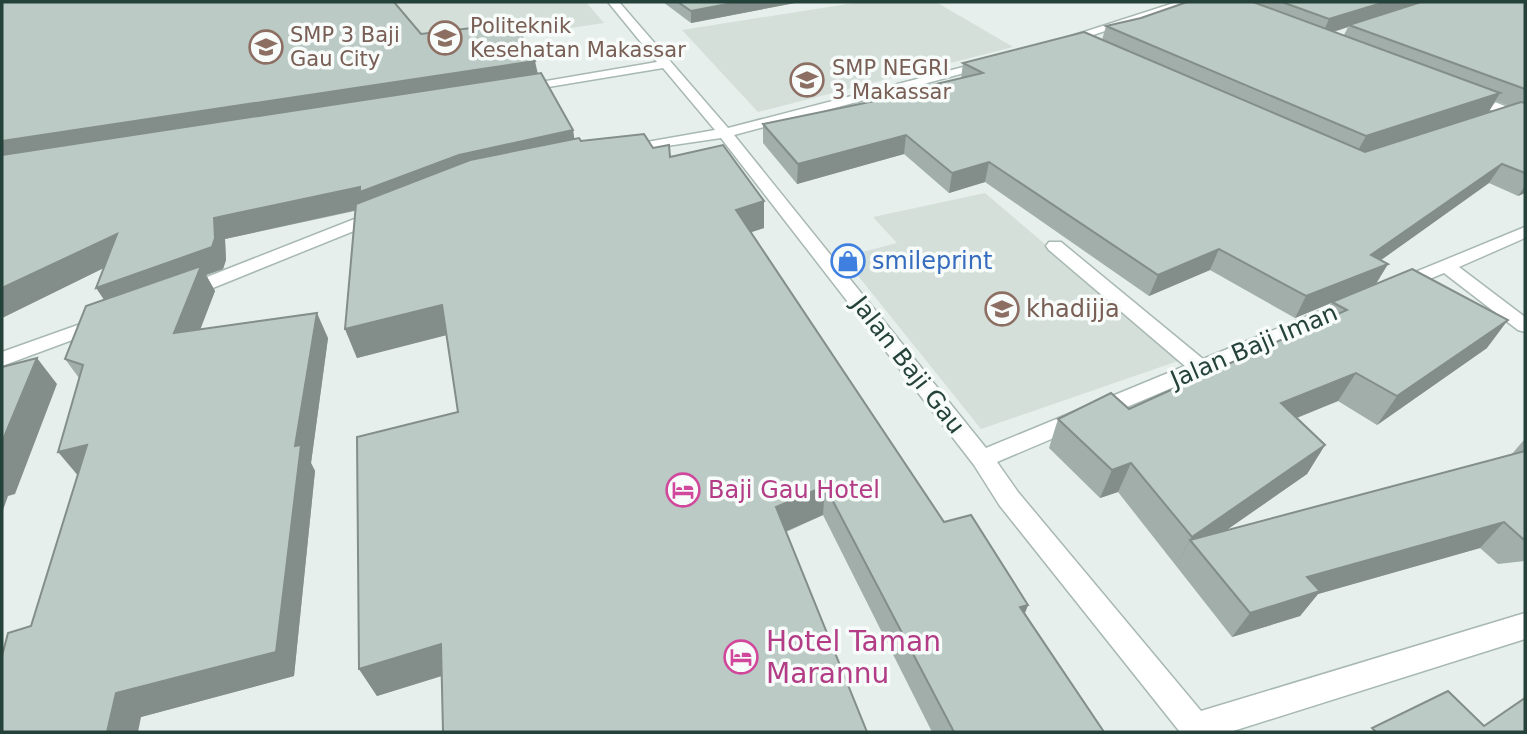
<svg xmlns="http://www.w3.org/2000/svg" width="1527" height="734" viewBox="0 0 1527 734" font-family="'DejaVu Sans',sans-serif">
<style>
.built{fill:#d4dfda}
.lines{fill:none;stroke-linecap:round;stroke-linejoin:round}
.minor-casing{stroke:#a8b8b2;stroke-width:3}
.minor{fill:#fff;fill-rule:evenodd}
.wall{fill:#a1aea9;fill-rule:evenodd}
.shaded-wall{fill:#838d89}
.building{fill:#bbcac4;stroke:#838d89;stroke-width:2}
.labels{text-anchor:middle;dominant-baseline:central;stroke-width:7;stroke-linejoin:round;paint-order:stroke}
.far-education-label{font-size:21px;fill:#785e54;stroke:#f7fbf9;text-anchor:start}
.shop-label{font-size:24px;fill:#366cbe;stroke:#f7fbf9;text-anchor:start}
.education-label{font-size:24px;fill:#785e54;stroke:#f7fbf9;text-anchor:start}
.street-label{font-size:24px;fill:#24423a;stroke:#f7fbf9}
.hotel-label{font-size:24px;fill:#b23c85;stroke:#f7fbf9;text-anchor:start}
.near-hotel-label{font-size:28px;fill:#b23c85;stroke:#f7fbf9;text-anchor:start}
</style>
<rect width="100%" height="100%" fill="#e6efeb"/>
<g class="built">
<path d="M383 2H586L604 23 394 54Z"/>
<path d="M860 2H936L1013 47 758 112 682 30Z"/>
<path d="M985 193 1181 360 981 429 843 257 897 243 873 217Z"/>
</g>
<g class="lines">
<defs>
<g id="minor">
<path d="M608 2H619L728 128 994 59V65L734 135 986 448 1185 366 1049 250 1046 246 1049 242H1061L1203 359 1342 302H1356L1359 306 1356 310 997 462 1018 492 1201 711 1525 613V639L1230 732H1180L1000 506 974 465 721 138 619 153 617 150 624 146 715 130 663 68 518 92 516 89 523 85 657 62Z"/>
<path d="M1177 2H1192L1066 44 1056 41Z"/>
<path d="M1462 93H1472L1525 114V123L1462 99Z"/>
<path d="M380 209 388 214 386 218 193 296H179L177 292 179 288Z"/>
<path d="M1525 227V238L1459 267 1525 317V332L1518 330 1444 273 1398 292 1389 286 1391 282Z"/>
<path d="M103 316 113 322 110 326 2 366V352Z"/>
</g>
</defs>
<use href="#minor" class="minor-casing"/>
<use href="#minor" class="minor"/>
</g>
<g class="wall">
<path d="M2 2 421 34 537 73 573 130 574 139 581 141 653 148 670 157 764 201V228L751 232 944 522 1028 605 1025 613 1104 732H932L823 515 786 532 442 676 377 696 359 669 458 412 446 335 357 358 345 329 355 211 225 239 226 260 223 269 206 275 215 291 200 329 328 338 311 463 315 471 294 676 141 717 31 626 78 475 79 378 65 359 104 300V268L2 318Z"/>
<path d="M663 2H800L691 23Z"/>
<path d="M1187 2H1525V193L1518 196 1489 183 1381 260 1388 264 1376 284 1487 348 1377 425 1338 401 1297 418 1325 445 1307 474 1225 531 1511 455 1523 441 1525 440V561L1498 564 1480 548 1318 594 1300 616 1232 637 1118 492 1100 498 1049 448 1058 419 1129 409 1320 323 1331 303 1295 318 1210 270 1149 296 985 182 949 193 904 154 797 184 763 143V124L919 92V88L961 79 963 63 1102 40 1106 26 1141 18ZM1348 27 1344 35 1334 32ZM1496 101 1509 106 1488 112Z"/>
</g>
<g class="shaded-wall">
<path d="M738 2H800L691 23V11Z"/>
<path d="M1385 2H1429L1349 25 1348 27 1322 35 1329 19Z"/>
<path d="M535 61 539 79 2 162V141Z"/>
<path d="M1500 93 1488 113 1355 156 1366 136Z"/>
<path d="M573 130 576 150 365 208 225 239 226 260 223 269 206 275 215 291 189 359 111 310 96 288 214 218 459 155Z"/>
<path d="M906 135 904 154 797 184 798 164Z"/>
<path d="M989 162 985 182 949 193 952 173Z"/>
<path d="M1502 164 1489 183 1360 275 1388 264 1375 285 1332 302 1331 303 1295 318 1306 296 1371 255Z"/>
<path d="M1525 186V193L1518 196Z"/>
<path d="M764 201V228L737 237 736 210Z"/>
<path d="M117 234 130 255 2 318V288Z"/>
<path d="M1219 249 1210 270 1149 296 1158 275Z"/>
<path d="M442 305 451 334 357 358 345 329Z"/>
<path d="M317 313 328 338 311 463 315 471 294 676 141 717 138 732H107L116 693 295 446Z"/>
<path d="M1508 320 1487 348 1377 425 1397 396Z"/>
<path d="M37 358 57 384 15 494 8 496 2 513V442Z"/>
<path d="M1356 373 1338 401 1264 431 1281 403Z"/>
<path d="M87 445 80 478 58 452Z"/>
<path d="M1325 445 1307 474 1198 550 1190 540 1176 565 1192 537Z"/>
<path d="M1131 463 1118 492 1100 498 1112 470Z"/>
<path d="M825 486 823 515 775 536 776 507Z"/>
<path d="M1504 522 1480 548 1318 594 1300 616 1232 637 1250 613 1307 577Z"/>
<path d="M1028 605 1017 633 1020 607Z"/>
<path d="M441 644 454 672 377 696 359 669Z"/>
</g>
<g class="building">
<path d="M2 2H394L421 34 515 23 535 61 2 141Z"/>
<path d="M678 2H738L691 11Z"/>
<path d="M1187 2H1253L1500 93 1366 136 1106 26 1141 18Z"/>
<path d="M1282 2H1385L1329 19Z"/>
<path d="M1421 2H1525V89L1349 25Z"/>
<path d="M1084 32 1365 152 1521 102 1525 103V173L1502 164 1371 255 1388 264 1306 296 1219 249 1158 275 989 162 952 173 906 135 798 164 763 124 923 91 919 88 983 73 963 63Z"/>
<path d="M541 73 573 130 459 155 360 192V187L214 218 215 238 212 247 96 288 117 234 2 288V155Z"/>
<path d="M644 134 653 148 669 145 670 157 723 145 764 201 736 210 944 522 971 515 1028 605 1020 607 1104 732H954L825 486 776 507 867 732H443L441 644 359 669 357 437 458 412 442 305 345 329 356 204 470 160 579 138 581 141Z"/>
<path d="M201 266 174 333 317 313 295 446 301 445 276 652 116 693 107 732H2V656L8 633 31 626 87 445 58 452 83 365 65 359 86 306Z"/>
<path d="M1412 269 1508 320 1397 396 1356 373 1281 403 1325 445 1192 537 1131 463 1112 470 1058 419 1111 393 1129 409 1347 310 1332 302Z"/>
<path d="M37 358 2 442V367Z"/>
<path d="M1525 451V538L1523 539 1504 522 1307 577 1320 591 1250 613 1190 540Z"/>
<path d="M1448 691 1484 726 1525 698V732H1376L1372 728Z"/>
</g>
<defs>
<symbol id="university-ring" viewBox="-11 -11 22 22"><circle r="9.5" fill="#f7fbf9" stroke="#8d6e63" stroke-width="1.5"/><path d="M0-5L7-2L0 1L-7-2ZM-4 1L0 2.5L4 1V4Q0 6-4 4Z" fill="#8d6e63"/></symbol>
<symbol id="school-ring" viewBox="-11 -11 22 22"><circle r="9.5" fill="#f7fbf9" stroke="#8d6e63" stroke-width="1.5"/><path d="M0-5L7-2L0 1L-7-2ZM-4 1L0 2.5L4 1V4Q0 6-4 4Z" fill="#8d6e63"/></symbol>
<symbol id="shop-ring" viewBox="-11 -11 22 22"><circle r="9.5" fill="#f7fbf9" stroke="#3f7fe0" stroke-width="1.5"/><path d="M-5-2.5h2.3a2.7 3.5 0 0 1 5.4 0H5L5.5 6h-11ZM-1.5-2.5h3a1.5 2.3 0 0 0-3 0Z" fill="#3f7fe0"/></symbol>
<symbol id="hotel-ring" viewBox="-11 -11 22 22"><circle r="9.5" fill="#f7fbf9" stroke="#d1479c" stroke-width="1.5"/><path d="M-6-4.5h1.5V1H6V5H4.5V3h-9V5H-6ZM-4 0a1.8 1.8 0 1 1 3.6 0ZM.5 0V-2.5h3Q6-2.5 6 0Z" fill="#d1479c"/></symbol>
</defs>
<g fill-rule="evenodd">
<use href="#university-ring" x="426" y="19" width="38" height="38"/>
<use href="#school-ring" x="247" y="28" width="38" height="38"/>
<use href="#school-ring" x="788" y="61" width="38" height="38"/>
<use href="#shop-ring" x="829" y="242" width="38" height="38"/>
<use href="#school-ring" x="983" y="290" width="38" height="38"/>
<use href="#hotel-ring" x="664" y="471" width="38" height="38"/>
<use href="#hotel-ring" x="722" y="638" width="38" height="38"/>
</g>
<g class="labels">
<g class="far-education-label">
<text x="470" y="26">Politeknik<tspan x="470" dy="24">Kesehatan Makassar</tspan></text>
<text x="290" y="35">SMP 3 Baji<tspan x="290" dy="24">Gau City</tspan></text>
<text x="832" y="68">SMP NEGRI<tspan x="832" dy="24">3 Makassar</tspan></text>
</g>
<g class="shop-label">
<text x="872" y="261">smileprint</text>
</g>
<g class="education-label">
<text x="1026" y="309">khadijja</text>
</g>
<g class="street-label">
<text transform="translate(1254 346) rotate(-23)">Jalan Baji Iman</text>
<text transform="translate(908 365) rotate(52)">Jalan Baji Gau</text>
</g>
<g class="hotel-label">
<text x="708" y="490">Baji Gau Hotel</text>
</g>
<g class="near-hotel-label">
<text x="766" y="641">Hotel Taman<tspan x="766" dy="32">Marannu</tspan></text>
</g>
</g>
<rect width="1527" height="734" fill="none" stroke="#24423a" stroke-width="7"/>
</svg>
